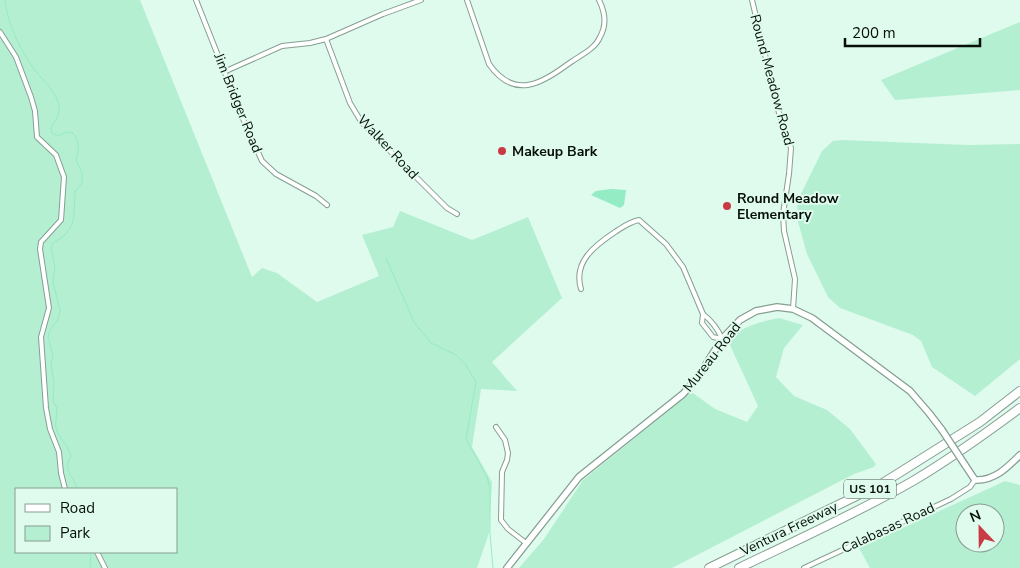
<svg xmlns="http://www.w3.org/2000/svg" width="1020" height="568" viewBox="0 0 1020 568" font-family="'Nunito Sans',sans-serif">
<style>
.green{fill:#b5efd2;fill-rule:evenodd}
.water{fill:#93ecc3}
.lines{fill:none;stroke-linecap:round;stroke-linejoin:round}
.stream{stroke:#93ecc3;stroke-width:1}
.minor-casing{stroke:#859f92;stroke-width:6}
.secondary-casing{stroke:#859f92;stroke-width:8}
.motorway-casing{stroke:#859f92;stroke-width:10}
.minor{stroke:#fff;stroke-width:4}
.secondary{stroke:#fff;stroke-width:5.5}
.motorway{stroke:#fff;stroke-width:8}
.secondary-bridge-casing{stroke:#859f92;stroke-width:8;stroke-linecap:butt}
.secondary-bridge{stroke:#fff;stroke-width:5.5}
.poi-dot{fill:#ca3a44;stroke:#dffbed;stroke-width:2}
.labels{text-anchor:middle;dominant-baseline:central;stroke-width:4;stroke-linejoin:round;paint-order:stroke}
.shield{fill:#dffbed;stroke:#47564e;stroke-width:1}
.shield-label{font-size:12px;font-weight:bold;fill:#060f0a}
.street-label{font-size:14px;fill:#060f0a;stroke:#dffbed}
.poi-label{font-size:14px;font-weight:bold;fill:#060f0a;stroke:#dffbed;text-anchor:start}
</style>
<rect width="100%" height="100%" fill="#dffbed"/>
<g class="green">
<path d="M0 0H140L252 277 262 268 277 273 317 302 379 276 362 235 393 227 400 211 472 240 528 217 562 298 492 362 517 391 481 389 472 447 492 482 489 533 477 568H0ZM16 489H176V552H16Z"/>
<path d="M1020 22V90L895 100 881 80Z"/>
<path d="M842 140 968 145 1020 144V359L975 396 932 367 921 341 913 335 840 308 828 297 807 254 797 218 798 200 822 151 833 141Z"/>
<path d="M779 318 803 325 784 348 776 377 794 396 827 410 850 429 876 464 874 467 854 474 672 568H519L544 539 583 480 689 394 693 393 715 409 747 422 758 406 729 343 730 337C745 326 761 321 779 318Z"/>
<path d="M1005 481 1020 485V568H870L859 548ZM965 513H995V543H965Z"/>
</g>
<path class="water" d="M611 189 626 190 624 205 620 208 591 195 596 191Z"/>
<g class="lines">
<g class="stream">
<path d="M5 0C8 24 18 45 31 65 39 77 58 92 59 107 60 116 55 120 51 128L52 133 58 136 66 132 73 133C80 143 79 149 76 160L82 173V183L75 192 74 216 72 225 65 235 53 243 51 248 55 267 53 282 60 310 58 319 50 330 48 337 53 356 51 364 54 383 53 401 57 408C57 415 55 421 56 428 59 439 69 446 71 456 62 471 74 475 77 489"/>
<path d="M386 258 414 322 431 343 456 355 465 364 476 382 466 439 487 477 490 489V534L493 568"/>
<path d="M90 568 91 552"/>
</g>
<defs>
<g id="minor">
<path d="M196 0 244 121 262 161 276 174 316 196 327 205"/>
<path d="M467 0 489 64C515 101 542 83 571 62 581 55 595 49 600 37 607 25 605 12 599 0"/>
<path d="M752 0 779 113 791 148 789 174 783 214 784 231 795 279 793 309"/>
<path d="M0 32 16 57 31 97 35 111 37 137 56 155 64 177 61 220 41 242 40 249 49 308 41 337 46 408 50 429 59 452 61 473 65 489"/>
<path d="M326 39 350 103 362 123 447 208 457 214"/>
<path d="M226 71 282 46 310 43 326 39 383 14 421 0"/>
<path d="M581 289C573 262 594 246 615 232 623 227 629 222 639 220L666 244 683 267 703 314 702 323 713 337 722 339"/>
<path d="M703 314C712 321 718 329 722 339"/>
<path d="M496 427 505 440 508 453 507 460 502 472 501 520 508 529 526 543"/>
<path d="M97 552 105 568"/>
<path d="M804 568 951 499 970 487 975 480"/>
</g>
<g id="secondary">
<path d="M965 465 975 480C994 481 1007 468 1020 455"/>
<path d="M507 568 579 477 683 394 698 377 722 339 740 320 756 311 777 307 793 309 812 318 910 391 929 413 942 430"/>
</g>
<g id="motorway">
<path d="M709 568 883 483 980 422 1020 391"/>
<path d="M739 568C797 540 857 513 913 481 950 459 985 434 1020 408"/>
</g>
</defs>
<use href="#minor" class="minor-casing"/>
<use href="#secondary" class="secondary-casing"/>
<use href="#motorway" class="motorway-casing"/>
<use href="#minor" class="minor"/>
<use href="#secondary" class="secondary"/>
<use href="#motorway" class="motorway"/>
<defs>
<path id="secondary-bridge" d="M942 430 965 465"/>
</defs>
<use href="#secondary-bridge" class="secondary-bridge-casing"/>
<use href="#secondary-bridge" class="secondary-bridge"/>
</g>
<g class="poi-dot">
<circle cx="502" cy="151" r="5"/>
<circle cx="727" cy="206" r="5"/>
</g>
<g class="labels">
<rect class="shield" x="844" y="479.5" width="52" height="19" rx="4"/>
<g class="shield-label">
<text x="870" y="489">US 101</text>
</g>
<g class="street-label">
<text transform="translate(772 80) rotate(75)">Round Meadow Road</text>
<text transform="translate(238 103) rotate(68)">Jim Bridger Road</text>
<text transform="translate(388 147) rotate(47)">Walker Road</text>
<text transform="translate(712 357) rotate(-52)">Mureau Road</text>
<text transform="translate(888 528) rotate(-25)">Calabasas Road</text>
<text transform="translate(789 529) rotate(-26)">Ventura Freeway</text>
</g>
<g class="poi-label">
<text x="512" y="151">Makeup Bark</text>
<text x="737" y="198">Round Meadow<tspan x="737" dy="16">Elementary</tspan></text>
</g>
</g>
<rect x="15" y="488" width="162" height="65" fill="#dffbed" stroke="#889d92"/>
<rect x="25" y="504" width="25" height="8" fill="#ffffff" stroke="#889d92"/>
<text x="60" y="513" font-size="15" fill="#060f0a">Road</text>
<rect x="25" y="526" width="25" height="15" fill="#b5efd2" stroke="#889d92"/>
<text x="60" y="538" font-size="15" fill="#060f0a">Park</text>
<g transform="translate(980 528) rotate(338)"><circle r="24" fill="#dffbed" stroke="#889d92"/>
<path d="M0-4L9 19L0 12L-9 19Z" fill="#ca3a44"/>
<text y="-8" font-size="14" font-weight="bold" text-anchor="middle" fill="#060f0a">N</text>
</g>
<path d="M845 38v8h135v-8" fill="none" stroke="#060f0a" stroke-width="2.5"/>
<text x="852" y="38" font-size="15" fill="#060f0a" stroke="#dffbed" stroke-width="4" paint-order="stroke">200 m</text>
</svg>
